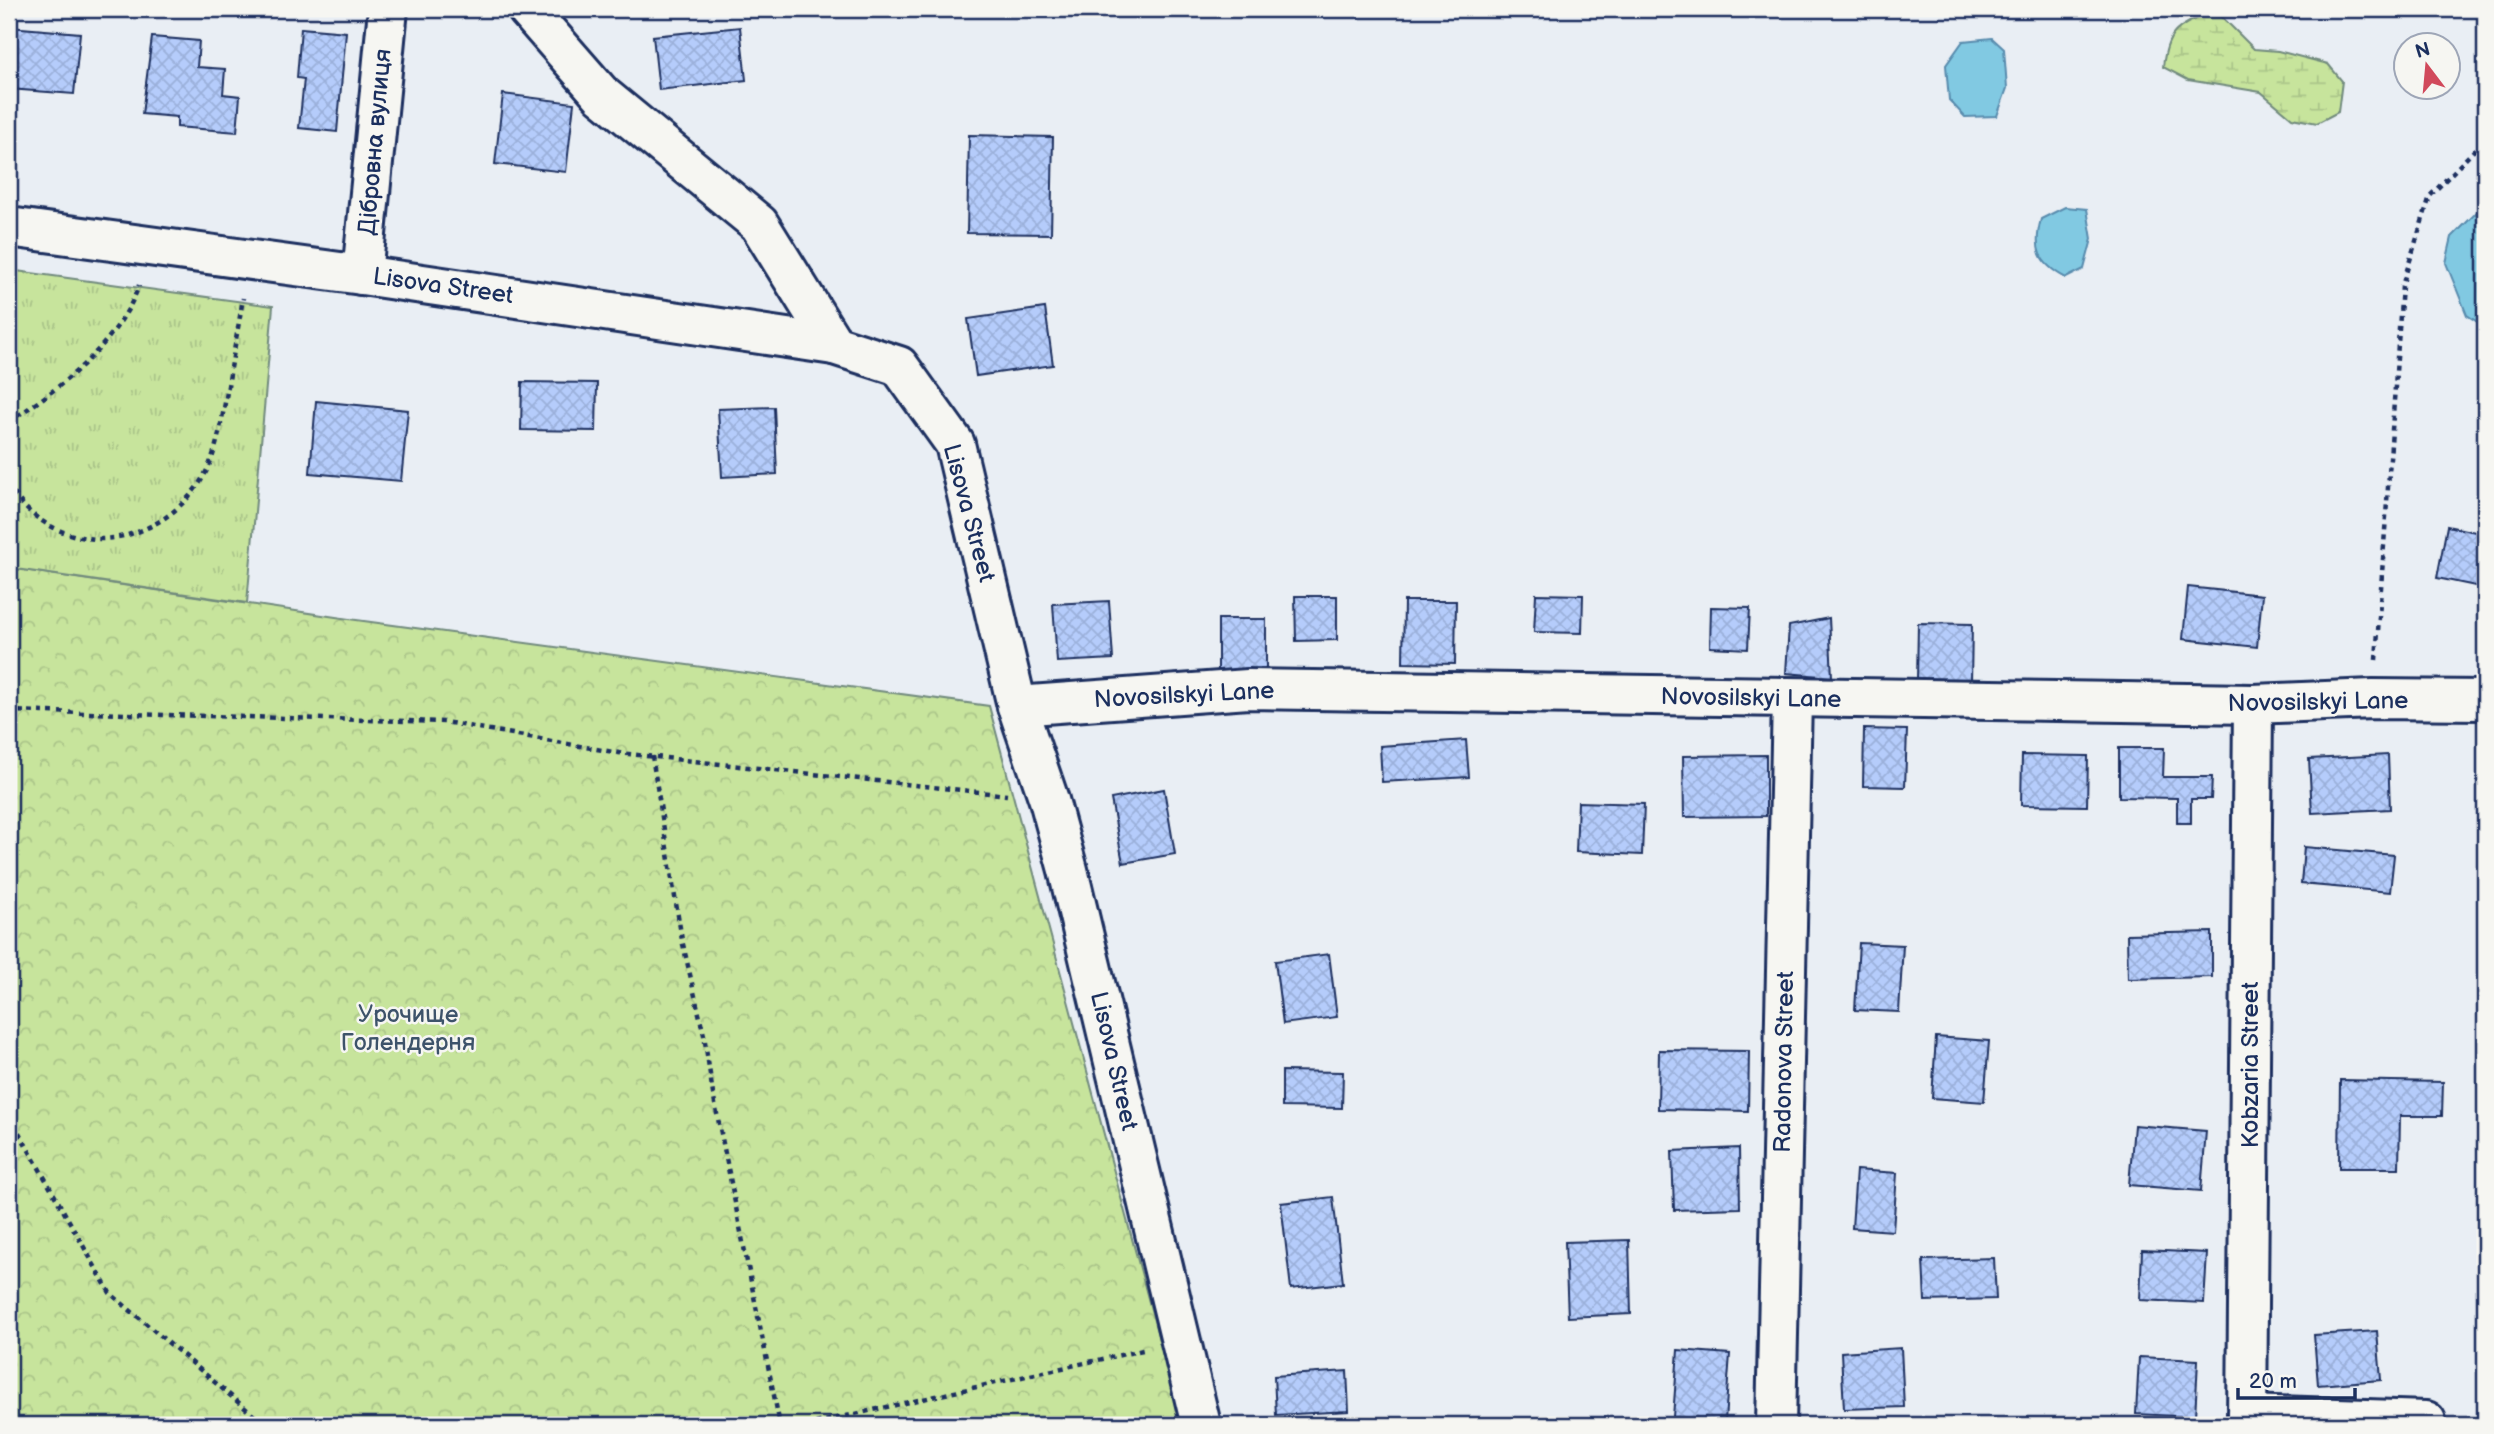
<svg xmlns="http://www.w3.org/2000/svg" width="2494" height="1434" viewBox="0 0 2494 1434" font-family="'Balsamiq Sans',sans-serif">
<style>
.forest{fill:url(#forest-crowns);stroke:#718a7d;stroke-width:2}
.wetland{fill:url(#wetland-marsh);stroke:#718a7d;stroke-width:2}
.park{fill:url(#park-tufts);stroke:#718a7d;stroke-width:2}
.water{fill:#81c9e2;stroke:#588bad;stroke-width:2}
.building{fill:url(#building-cross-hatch);stroke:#1b2f5e;stroke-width:2}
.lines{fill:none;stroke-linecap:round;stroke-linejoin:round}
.minor-casing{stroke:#1b2f5e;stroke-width:44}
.path{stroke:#1b2f5e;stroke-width:4.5;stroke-dasharray:5 5;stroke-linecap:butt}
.minor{stroke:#f6f6f2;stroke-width:38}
.labels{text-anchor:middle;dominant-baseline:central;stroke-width:5;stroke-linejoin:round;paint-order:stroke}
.street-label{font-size:24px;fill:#1b2f5e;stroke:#f6f6f2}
.park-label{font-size:24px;fill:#3d536a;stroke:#f6f6f2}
</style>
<defs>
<pattern id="forest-crowns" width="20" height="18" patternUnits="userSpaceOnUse" patternTransform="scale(1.75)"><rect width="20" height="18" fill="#c7e49c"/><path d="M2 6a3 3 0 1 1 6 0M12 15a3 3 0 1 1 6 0" fill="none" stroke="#aac489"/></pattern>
<pattern id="wetland-marsh" width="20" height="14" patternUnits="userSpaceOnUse" patternTransform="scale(1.75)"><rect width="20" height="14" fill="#c7e49c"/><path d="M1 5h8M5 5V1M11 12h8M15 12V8" fill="none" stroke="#aac489"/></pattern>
<pattern id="park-tufts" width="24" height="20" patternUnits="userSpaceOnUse" patternTransform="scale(1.75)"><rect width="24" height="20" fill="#c7e49c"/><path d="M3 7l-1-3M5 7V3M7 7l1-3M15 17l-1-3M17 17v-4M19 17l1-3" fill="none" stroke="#aac489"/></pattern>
<pattern id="building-cross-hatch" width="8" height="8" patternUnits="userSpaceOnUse" patternTransform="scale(1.75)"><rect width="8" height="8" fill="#b5ccfb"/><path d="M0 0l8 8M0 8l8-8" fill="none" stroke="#9bb0da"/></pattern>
</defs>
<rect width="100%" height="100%" fill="#e9eef4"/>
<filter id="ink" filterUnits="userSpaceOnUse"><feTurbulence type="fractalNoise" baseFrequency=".0143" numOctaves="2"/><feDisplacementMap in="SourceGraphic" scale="14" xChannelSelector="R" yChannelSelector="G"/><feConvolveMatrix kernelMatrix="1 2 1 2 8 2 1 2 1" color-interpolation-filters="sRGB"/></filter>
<g filter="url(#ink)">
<path class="forest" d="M9 568 349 619 989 706 1182 1425H9Z"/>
<path class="wetland" d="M2206 14 2222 17 2254 49 2278 51 2328 64 2342 81 2338 112 2317 123 2292 118 2261 92 2188 80 2163 67C2167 32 2176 28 2206 14Z"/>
<path class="park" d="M9 270 273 306 247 603 9 568Z"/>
<g class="water">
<path d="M1992 38 2004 49 2007 88 1997 116 1965 117 1949 100 1946 65 1963 41Z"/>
<path d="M2485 204V327L2467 315 2446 263 2452 237Z"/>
<path d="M2065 207 2087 209 2092 239 2084 269 2066 278C2038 263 2033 249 2041 219Z"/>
</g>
<g class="building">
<path d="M9 27 80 33 74 94 9 89Z"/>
<path d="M740 27 746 80 659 90 653 36Z"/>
<path d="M301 28 346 32 337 132 299 128 304 79 297 78Z"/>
<path d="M152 37 199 41 197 67 225 69 223 94 240 96 237 132 177 127V117L142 114Z"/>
<path d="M503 94 574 103 566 172 495 164Z"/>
<path d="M969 135 1053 137 1051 234 967 233Z"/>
<path d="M1045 308 1053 365 976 376 968 319Z"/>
<path d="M522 382 597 383 596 431 521 430Z"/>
<path d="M316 401 408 410 401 481 310 473Z"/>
<path d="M774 407 777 474 722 477 718 409Z"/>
<path d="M2447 526 2485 534V588L2437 578Z"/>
<path d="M2188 587 2262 595 2257 647 2183 639Z"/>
<path d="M1536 594 1583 595 1582 633 1534 632Z"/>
<path d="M1295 596H1337V640L1296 641Z"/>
<path d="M1109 601 1113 659 1057 662 1053 604Z"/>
<path d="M1404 601H1456L1455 664 1403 663Z"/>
<path d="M1711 607 1750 608 1748 649 1710 647Z"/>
<path d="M1829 618 1832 677 1786 673 1789 626Z"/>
<rect x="1218" y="619" width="48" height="51"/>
<path d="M1918 623 1972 624 1971 683 1917 682Z"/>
<path d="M1864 729 1907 730 1905 787 1863 786Z"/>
<path d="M1466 740 1469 777 1382 782 1380 746Z"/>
<path d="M2119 748H2164L2163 777H2212L2211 799H2191V823H2177V798L2119 797Z"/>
<path d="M1766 755V816L1684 817 1683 756Z"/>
<path d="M2022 755 2088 756 2087 806 2021 805Z"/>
<path d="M2388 755 2390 809 2312 813 2309 759Z"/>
<path d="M1164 789 1175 854 1123 863 1111 799Z"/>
<path d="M1578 802 1644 804 1642 855 1576 852Z"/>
<path d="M2304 847 2394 855 2390 892 2301 884Z"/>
<path d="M2212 932V977L2128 979 2127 934Z"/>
<path d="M1859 943 1903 945 1899 1012 1855 1010Z"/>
<path d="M1329 954 1337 1017 1283 1024 1275 961Z"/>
<path d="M1936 1037 1989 1041 1984 1102 1932 1098Z"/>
<path d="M1659 1050 1749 1051 1748 1111 1658 1109Z"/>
<path d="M1282 1071 1343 1072 1342 1108 1282 1107Z"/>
<path d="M2340 1080 2443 1082 2442 1116H2400L2399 1168H2339Z"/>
<path d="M2134 1125 2206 1131 2201 1191 2129 1185Z"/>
<path d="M1739 1148 1740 1208 1674 1210 1672 1151Z"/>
<path d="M1856 1170 1897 1173 1893 1231 1852 1228Z"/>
<path d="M1333 1197 1343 1283 1291 1289 1281 1203Z"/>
<path d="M1629 1240 1631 1314 1568 1317 1565 1242Z"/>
<path d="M2142 1250 2207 1253 2204 1303 2140 1300Z"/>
<path d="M1994 1258 1996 1299 1925 1301 1923 1260Z"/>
<path d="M2377 1331 2381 1380 2318 1385 2314 1335Z"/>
<path d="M1901 1348 1904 1407 1844 1409 1841 1352Z"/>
<path d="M1678 1350 1730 1354 1725 1421 1673 1417Z"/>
<path d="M2139 1357 2198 1360 2195 1417 2136 1414Z"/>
<path d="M1347 1371 1349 1411 1276 1415 1274 1376Z"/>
<path d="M2485 1417V1425H2448V1420Z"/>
</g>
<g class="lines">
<defs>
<g id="minor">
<path d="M527 9 602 95 759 224 834 345"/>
<path d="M9 227 362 275 834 345 899 366 955 444 1017 706 1049 800 1068 870 1201 1425"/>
<path d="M362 275 388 9"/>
<path d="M1017 706 1248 689 2253 704 2373 699 2485 700"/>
<path d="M2247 1415 2426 1421"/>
<path d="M1776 1425 1792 699"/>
<path d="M2247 1425 2253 704"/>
</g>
</defs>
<use href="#minor" class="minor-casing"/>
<g class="path">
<path d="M9 421C58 391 120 341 139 285"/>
<path d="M9 484C13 491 18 500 24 506 42 526 73 539 100 539 145 538 187 510 207 470 218 447 222 418 227 392 232 361 238 329 243 298"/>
<path d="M2376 660 2402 286 2430 196 2485 139"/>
<path d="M9 711 445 722 619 753 1007 795"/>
<path d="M652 756 682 940 704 1035 713 1094 780 1425"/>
<path d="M9 1115 110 1293 265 1425"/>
<path d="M806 1425 1143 1350"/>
</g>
<use href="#minor" class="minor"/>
</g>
</g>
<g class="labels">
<g class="street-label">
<text transform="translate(375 142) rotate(-85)">Дібровна вулиця</text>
<text transform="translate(443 286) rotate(8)">Lisova Street</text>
<text transform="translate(969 513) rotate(75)">Lisova Street</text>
<text transform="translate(1184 695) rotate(-3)">Novosilskyi Lane</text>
<text transform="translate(1751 698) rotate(1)">Novosilskyi Lane</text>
<text transform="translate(2318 702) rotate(-1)">Novosilskyi Lane</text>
<text transform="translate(1114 1061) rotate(77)">Lisova Street</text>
<text transform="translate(1784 1062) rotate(-89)">Radonova Street</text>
<text transform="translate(2250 1065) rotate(-90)">Kobzaria Street</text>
</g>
<g class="park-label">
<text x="408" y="1014">Урочище<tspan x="408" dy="28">Голендерня</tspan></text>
</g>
</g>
<rect width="2494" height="1434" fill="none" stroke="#f6f6f2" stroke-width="35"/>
<rect x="18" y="18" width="2459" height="1399" fill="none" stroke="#1b2f5e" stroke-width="2.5" filter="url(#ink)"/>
<g transform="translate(2427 66) rotate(344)"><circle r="33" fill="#f6f6f2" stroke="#9ea6b7" stroke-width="2"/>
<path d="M0-5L12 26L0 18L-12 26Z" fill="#d1495b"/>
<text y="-10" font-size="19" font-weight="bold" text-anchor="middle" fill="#1b2f5e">N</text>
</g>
<path d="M2238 1388v10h117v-10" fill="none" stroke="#1b2f5e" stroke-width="3.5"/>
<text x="2249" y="1388" font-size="21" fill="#1b2f5e" stroke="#f6f6f2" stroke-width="5" paint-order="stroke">20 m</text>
</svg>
